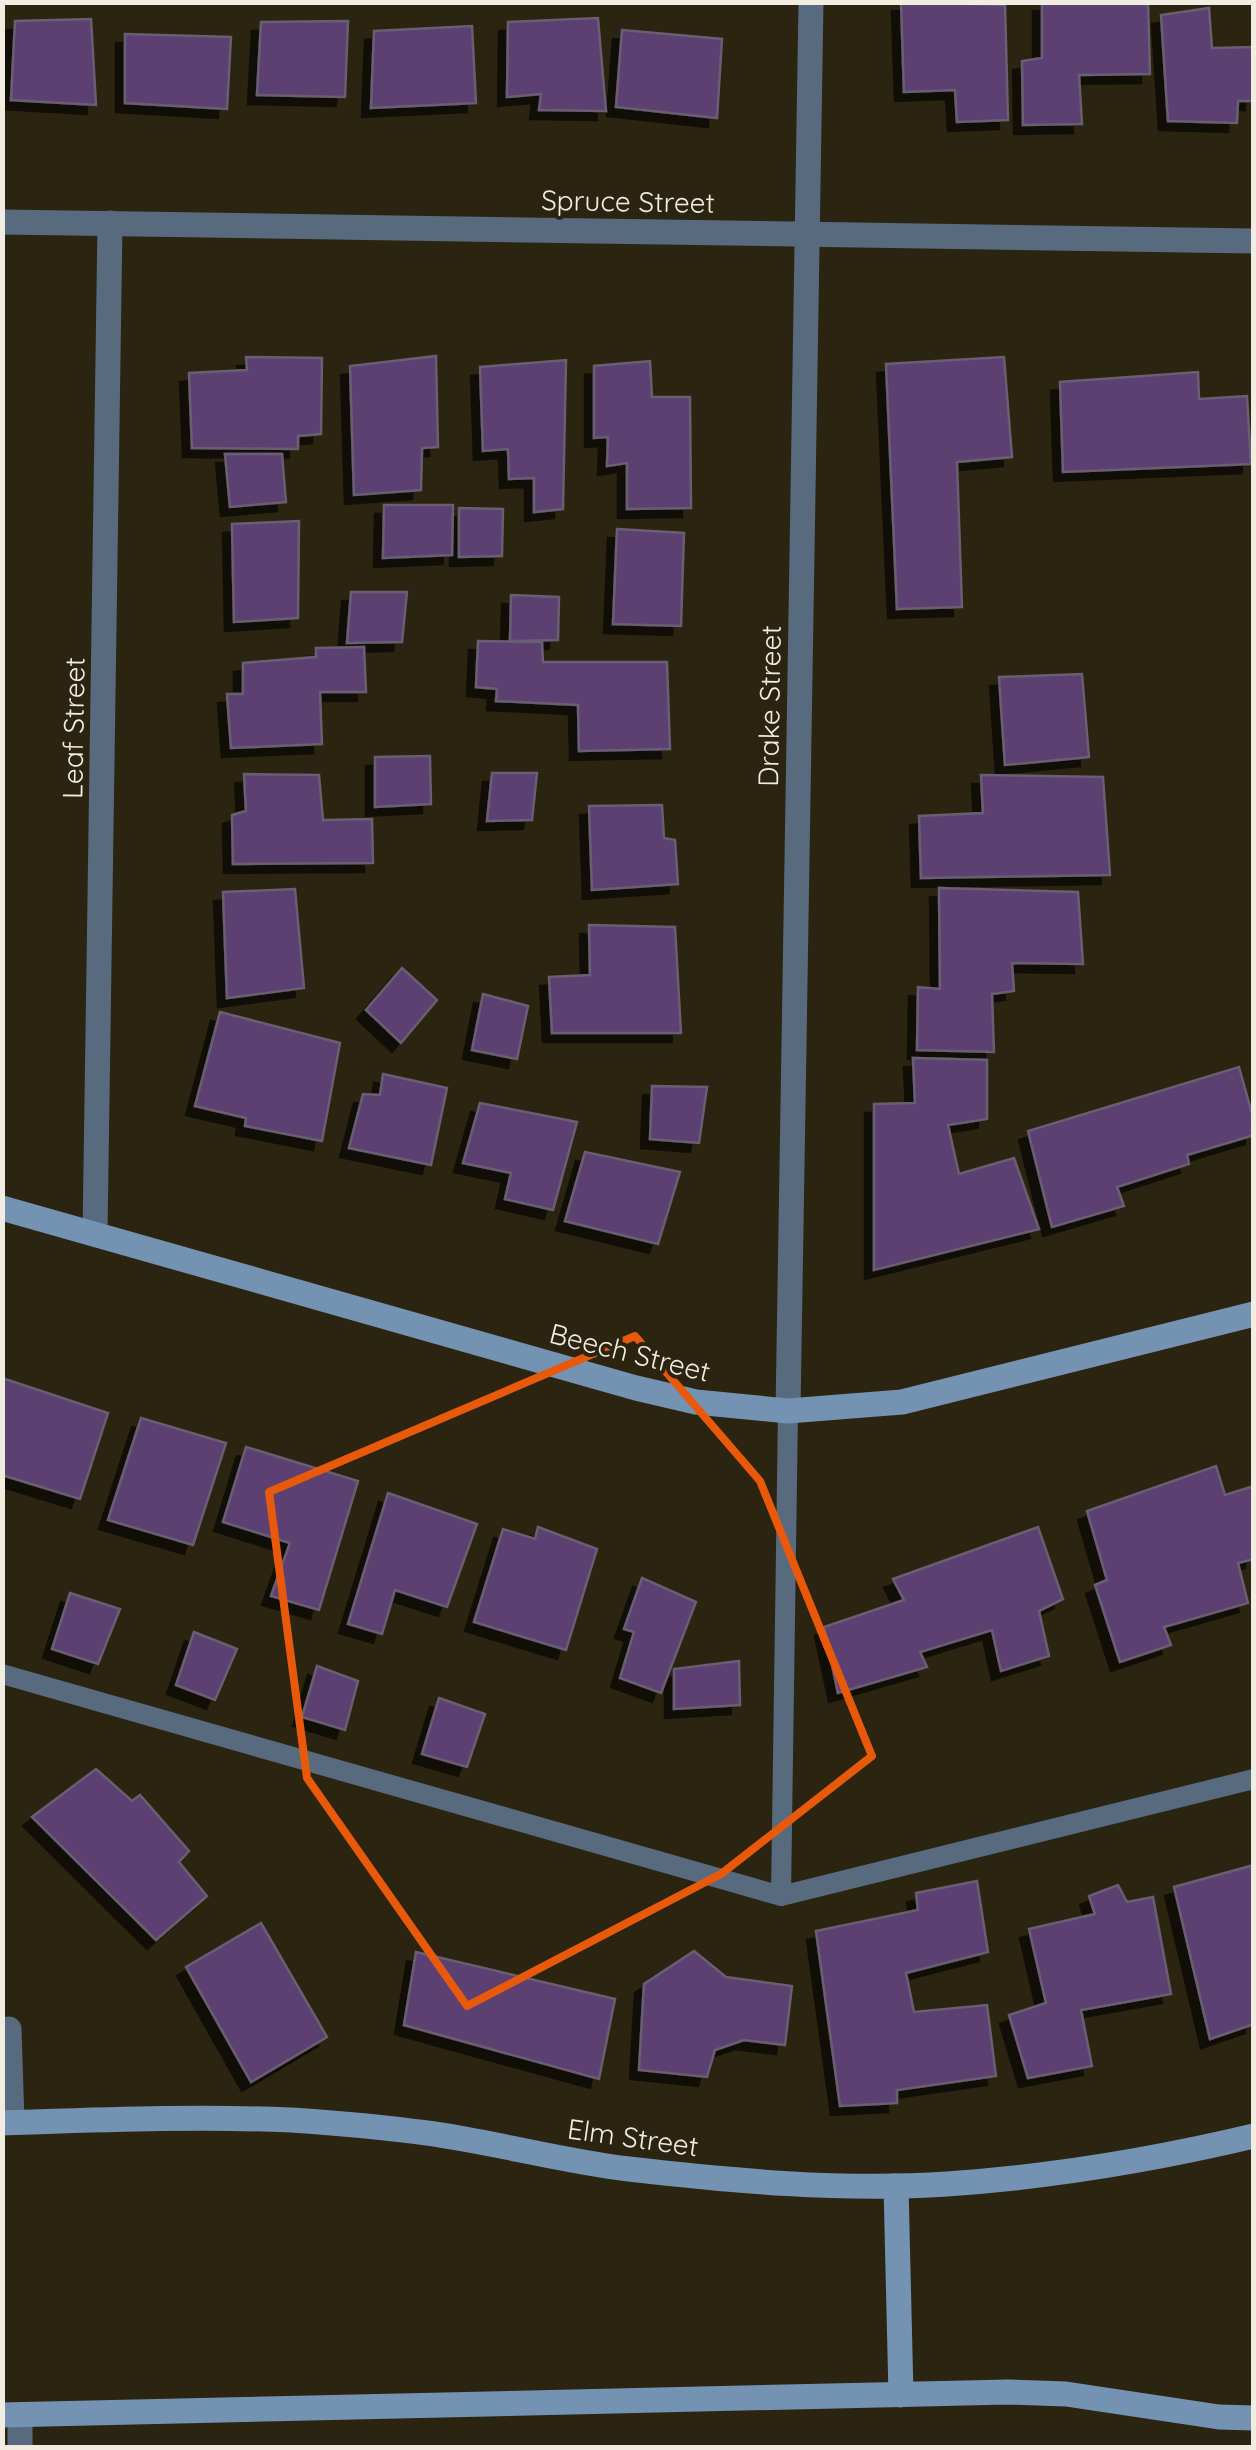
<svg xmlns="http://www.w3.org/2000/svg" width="1256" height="2450" viewBox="0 0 1256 2450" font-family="Quicksand,sans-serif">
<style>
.building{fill:#5b4072;stroke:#695e72;stroke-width:2.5;filter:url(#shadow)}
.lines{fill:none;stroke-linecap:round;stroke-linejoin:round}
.lane{stroke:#586a7e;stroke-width:20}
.street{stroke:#586a7e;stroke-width:25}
.secondary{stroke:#7492b2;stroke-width:25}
.marked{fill:none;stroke:#e8590c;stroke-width:8;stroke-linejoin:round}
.labels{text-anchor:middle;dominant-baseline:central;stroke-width:8;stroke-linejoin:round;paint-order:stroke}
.street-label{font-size:28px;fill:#f2ede1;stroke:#2b2411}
</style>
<defs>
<filter id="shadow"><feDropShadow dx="-9" dy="9" stdDeviation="0" flood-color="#0009"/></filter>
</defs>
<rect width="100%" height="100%" fill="#2b2411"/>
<g class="building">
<path d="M901 2 1005 5 1008 120 957 122 955 90 904 92Z"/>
<path d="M1042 2H1148L1150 74 1079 75 1082 124 1023 125 1022 61 1042 58Z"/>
<path d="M1209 8 1212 48 1254 47V101H1238L1237 123 1168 121 1161 15Z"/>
<path d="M598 18 606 111 539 110 541 94 507 97 508 22Z"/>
<path d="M91 19 96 105 11 100 15 21Z"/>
<path d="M348 21 345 97 257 95 261 22Z"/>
<path d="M472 26 476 103 371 108 374 31Z"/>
<path d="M622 30 722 39 717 118 616 107Z"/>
<path d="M125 34 231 37 227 109 125 103Z"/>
<path d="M436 356 438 447 422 448 421 490 354 495 350 366Z"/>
<path d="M246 357 322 358 321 434 298 436V449L192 448 189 373 247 370Z"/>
<path d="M1004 357 1012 457 957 462 962 607 897 609 886 364Z"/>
<path d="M566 360 563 509 534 512V478L509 479 508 449 483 451 480 367Z"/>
<path d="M650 361 652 397H690L691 508 627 509V463L607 466 608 437 594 438V366Z"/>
<path d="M1198 372 1199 399 1247 396 1251 464 1063 472 1060 382Z"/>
<path d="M225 454H282L286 502 230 507Z"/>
<path d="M384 505H453L452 555 383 558Z"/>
<path d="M459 508 503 509 502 556 459 557Z"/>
<path d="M299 521 298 618 234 622 232 524Z"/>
<path d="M617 529 684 533 681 626 613 624Z"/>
<path d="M351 592H407L402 642 347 643Z"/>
<path d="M511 595 559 597 558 640 510 641Z"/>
<path d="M478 641 542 642 543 662H667L670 749 579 751 578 705 496 701 497 689 476 687Z"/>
<path d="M364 647 366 692H320L322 744 231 748 227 694H243V663L316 657V648Z"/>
<path d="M1082 674 1089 757 1005 765 999 677Z"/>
<path d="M430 756 431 804 375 807V757Z"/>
<path d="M492 773H537L532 820 487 821Z"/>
<path d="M244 774 319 775 323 820 372 819 373 863 233 864 232 815 246 811Z"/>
<path d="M981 775 1103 777 1110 875 921 878 919 816 983 813Z"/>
<path d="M662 805 664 838 675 840 678 884 592 890 589 806Z"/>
<path d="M939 888 1078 892 1083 964 1012 963 1014 991 992 994 994 1052 917 1050 918 987 940 989Z"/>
<path d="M295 889 304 988 227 998 223 892Z"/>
<path d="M589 925 675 927 681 1033H552L549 977 590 975Z"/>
<path d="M402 968 437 1000 401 1043 366 1010Z"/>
<path d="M483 994 528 1006 517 1059 472 1050Z"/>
<path d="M220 1012 340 1043 322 1141 245 1126 246 1118 195 1106Z"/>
<path d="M913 1058 987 1060V1119L948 1125 959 1174 1014 1158 1039 1229 874 1270V1104L915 1103Z"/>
<path d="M1239 1067 1254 1121V1135L1187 1155 1189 1164 1117 1187 1124 1206 1052 1227 1028 1131Z"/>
<path d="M383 1074 447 1088 431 1165 349 1148 363 1094 380 1095Z"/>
<path d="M652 1086 707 1087 699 1143 650 1139Z"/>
<path d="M480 1103 577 1122 553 1210 505 1199 511 1173 463 1163Z"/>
<path d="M585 1152 680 1172 658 1244 565 1221Z"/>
<path d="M2 1378 108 1413 80 1499 2 1475Z"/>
<path d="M141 1418 226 1443 193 1545 108 1520Z"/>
<path d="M246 1447 358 1481 319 1610 271 1596 290 1543 223 1522Z"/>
<path d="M1216 1466 1225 1495 1254 1486V1559L1238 1563 1248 1603 1164 1627 1171 1645 1120 1662 1095 1585 1107 1580 1087 1511Z"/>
<path d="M388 1493 477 1524 447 1607 395 1590 382 1634 348 1624Z"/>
<path d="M538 1527 597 1549 566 1650 474 1622 503 1529 535 1539Z"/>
<path d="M1038 1527 1063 1599 1039 1611 1049 1656 1001 1671 992 1630 920 1652 927 1667 838 1693 824 1627 904 1600 893 1579Z"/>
<path d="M642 1578 696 1602 661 1693 620 1678 634 1632 624 1629Z"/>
<path d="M70 1593 120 1609 98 1664 52 1649Z"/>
<path d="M194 1632 237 1649 215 1700 176 1685Z"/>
<path d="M739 1661 740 1705 674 1709V1669Z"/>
<path d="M317 1666 358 1681 345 1730 302 1717Z"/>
<path d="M439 1698 485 1714 467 1767 422 1754Z"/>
<path d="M96 1769 132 1801 140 1795 189 1851 179 1862 207 1896 156 1940 32 1817Z"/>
<path d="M1254 1865V2024L1210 2039 1174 1887Z"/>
<path d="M977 1881 988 1952 906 1973 914 2012 987 2005 996 2076 897 2090V2103L840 2106 816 1931 918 1910 916 1893Z"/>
<path d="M1118 1885 1127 1902 1153 1897 1171 1994 1081 2010 1092 2066 1028 2078 1009 2015 1046 2003 1029 1929 1095 1914 1089 1896Z"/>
<path d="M261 1923 327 2037 251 2082 186 1967Z"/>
<path d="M694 1951 726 1977 792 1986 785 2045 744 2040 715 2050 707 2077 639 2070 644 1984Z"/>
<path d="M416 1952 615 1999 599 2079 404 2025Z"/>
</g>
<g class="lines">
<g class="lane">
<path d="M2 1674 781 1896 1254 1779"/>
<path d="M781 1896 788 1411"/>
</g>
<g class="street">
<path d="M2 222 1254 241"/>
<path d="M95 1234 110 223"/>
<path d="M788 1411 811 2"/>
<path d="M9 2029 12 2122"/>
<path d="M20 2415V2448"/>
</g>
<g class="secondary">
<path d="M2 1208 636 1388 696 1402 788 1411 902 1402 1254 1314"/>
<path d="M2 2123C98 2120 195 2116 291 2120 336 2123 382 2127 427 2133 494 2142 561 2161 629 2169 734 2181 841 2191 947 2184 1050 2177 1153 2160 1254 2136"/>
<path d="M896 2186 901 2395"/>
<path d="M2 2415 1008 2392 1066 2394 1219 2417 1254 2418"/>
</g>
</g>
<path class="marked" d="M635 1336 760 1481 872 1756 721 1874 467 2006 307 1778 269 1492Z"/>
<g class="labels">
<g class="street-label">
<text transform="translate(628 201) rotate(1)">Spruce Street</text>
<text transform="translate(769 706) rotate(-89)">Drake Street</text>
<text transform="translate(73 728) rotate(-89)">Leaf Street</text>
<text transform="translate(630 1352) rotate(14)">Beech Street</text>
<text transform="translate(633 2137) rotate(8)">Elm Street</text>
</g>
</g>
<rect width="1256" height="2450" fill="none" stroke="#f2ede1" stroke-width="10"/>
</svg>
